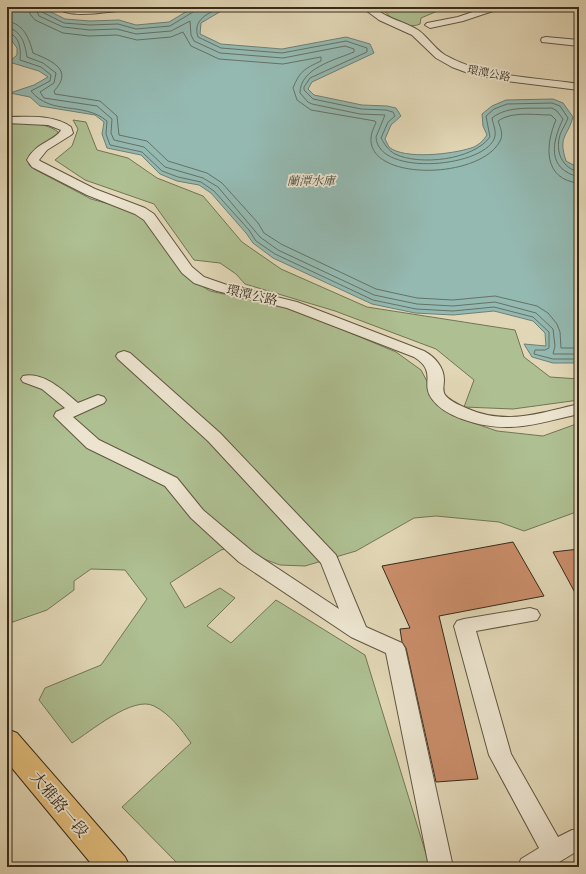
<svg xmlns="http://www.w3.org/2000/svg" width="586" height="874" viewBox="0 0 586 874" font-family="'Gentium Book Plus','Noto Serif TC',serif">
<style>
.green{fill:#aebf91;stroke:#727556}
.water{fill:#94b9b1;stroke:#6e8075}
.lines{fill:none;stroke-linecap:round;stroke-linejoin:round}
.shore{stroke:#657266;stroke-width:1}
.building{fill:#c98d6a;stroke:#362b1b}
.minor-casing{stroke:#615642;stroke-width:2}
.major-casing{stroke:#362b1b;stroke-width:2}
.minor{fill:#ece4cf;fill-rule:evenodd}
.major{fill:#e0bb7a;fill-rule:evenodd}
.labels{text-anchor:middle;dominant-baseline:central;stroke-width:3.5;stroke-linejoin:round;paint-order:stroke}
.far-street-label{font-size:11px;fill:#362b1b;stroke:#ece4cf}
.far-water-label{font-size:12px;font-style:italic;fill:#4e4e40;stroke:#ece4cf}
.street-label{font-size:13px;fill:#362b1b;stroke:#ece4cf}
.near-street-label{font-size:16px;fill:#362b1b;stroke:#ece4cf}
</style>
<rect width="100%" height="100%" fill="#e1d6b5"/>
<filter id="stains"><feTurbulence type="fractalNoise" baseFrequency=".005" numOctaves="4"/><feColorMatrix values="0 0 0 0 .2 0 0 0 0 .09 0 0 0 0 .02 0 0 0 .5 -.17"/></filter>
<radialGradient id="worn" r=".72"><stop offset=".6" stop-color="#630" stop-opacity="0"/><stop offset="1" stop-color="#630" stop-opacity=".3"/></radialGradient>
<g class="green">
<path d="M381 7H447L421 18 420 24C406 30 390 19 381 7Z"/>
<path d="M73 120 86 122 97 150 128 158 157 178 203 196 242 242 281 269 367 307 515 330 524 357 550 377 579 379V400L513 409 464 407 474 380 436 349 335 311 245 284 236 274 220 263 194 260 154 204 85 180 55 160 72 146 78 129Z"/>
<path d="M33 123C44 125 54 127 61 135L49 145 32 152 29 155V165L36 170 91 199 138 212 189 278 210 291 293 309 396 352 421 370 439 404 459 418 497 431 543 436 579 423V511L524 531 499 522 436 516 414 518 356 551 305 566 280 565 232 547 221 550 170 583 185 608 220 588 235 598 207 626 231 643 276 600 365 655 430 867H181L122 807 191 743C181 729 170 714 154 706 133 695 90 732 72 743L39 700 45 688 101 665 147 599 125 570 91 569 74 581V590L47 610 7 624V124Z"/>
</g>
<path class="water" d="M7 7H41L65 19 90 21 119 20 136 25 169 22 194 7H228L201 23 200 34 221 44 282 49 346 37 370 44 374 53 312 82 308 89 314 95 362 105 387 106 396 108 401 116 391 125 385 139C386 141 388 145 389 147 404 160 453 154 471 148 478 146 483 141 487 135L483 126 482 114 492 106 506 100 553 99 563 103 573 117C567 138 558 136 566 161L579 168V363H553L532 357 524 344 546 346 545 333 533 321 494 311 453 315 415 313 372 304 273 258 253 243 246 233 211 193 199 185 177 181 160 174 141 155 107 148 102 134 104 122 95 115 40 106 30 97 10 93 34 85 48 77 39 71 9 62 17 55V48L7 34Z"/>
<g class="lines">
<g class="shore">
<path d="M29 7 30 14 35 20 63 33 89 36 117 35 137 40 171 37 183 32 191 46 219 59 283 64 321 57V61C304 69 300 71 293 88L297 100 311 110 375 121 376 123C343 182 482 184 501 139 503 133 500 126 498 121 512 111 535 115 551 115L556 120C545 145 543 180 579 183"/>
<path d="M35 7 39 16 63 27 90 30 117 29 136 34 171 31 190 21 191 35 194 41 220 53 283 58 345 46 354 49V52C335 60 300 68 300 93L308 102 312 104 360 114 385 115 376 137C378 178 489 167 495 136 496 130 493 124 492 118 508 105 533 109 552 108L557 111 563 119C552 142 546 169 579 177"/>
<path d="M40 7 42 12 64 23 90 25 118 24 136 29 170 26 193 12 195 7"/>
<path d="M222 7C209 13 192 19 198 37L221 48 282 53 346 41 367 48V52L310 78 304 87V90L313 99 361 109 386 110 393 112 395 116 388 122 381 138C385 145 388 150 395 154 420 166 473 160 490 137L486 116 494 109 507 104 552 103 560 106 568 118C566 124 562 129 560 135 555 152 562 168 579 172"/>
<path d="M7 21C24 24 29 38 33 53 52 61 74 70 54 91L55 94 100 101 117 116 119 135 147 141 168 161 207 173 222 183 258 223 264 233 281 244 376 289 417 298 453 300 495 296 537 306 548 313 557 324 560 332 561 348H579"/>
<path d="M7 27C22 31 25 44 27 57L43 63 56 73 54 83 40 92 44 98 97 106 112 119 111 133 114 140 144 147 165 167 203 178 218 187 260 237 278 250 374 295 417 304 453 306 495 302 536 313 553 329 555 346 553 354H579"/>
<path d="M7 32C20 36 21 48 20 60L41 67 51 75 50 81 31 91C51 116 83 101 107 121L106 134 110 145 142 152 162 171 178 177 201 182 214 191 249 230 256 241 275 254 373 300 416 309 453 311 494 307 533 317 549 332V348L545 350H535L534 354 553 359H579"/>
</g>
</g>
<g class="building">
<path d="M513 542 544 596 439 616 478 779 436 782 406 648 402 642 400 629 410 628 382 566Z"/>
<path d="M579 549V600L553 552Z"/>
</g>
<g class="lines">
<defs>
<g id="minor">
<path d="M56 7H131L126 10C109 11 69 20 56 7Z"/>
<path d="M367 7H377V10C389 19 405 22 418 30 428 37 434 48 445 55 486 78 534 77 579 84V90L507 81 468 73 452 67 436 58 412 35 379 20 367 11Z"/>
<path d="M487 7H501L499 9 463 21 430 28 425 25 427 23 458 17Z"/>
<path d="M560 7H579V11L565 10Z"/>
<path d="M546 37 579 40V46L542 42 541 40 542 38Z"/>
<path d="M7 117C27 117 54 114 71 127L73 133 71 135 47 150 39 160 40 161 95 189 145 208 154 214 192 267 204 277 227 285 297 302 424 351C435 357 444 367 444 380 444 385 442 390 445 395 450 401 459 405 466 408 506 426 539 413 579 404V414C535 424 507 435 462 419 451 415 439 409 432 399 420 383 438 372 414 357L287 308 217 291 194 283 182 273 144 220 135 214 87 195 32 167 27 160C36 142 55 141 61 130L48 125 7 123Z"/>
<path d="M124 351 130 353 220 433 336 555 366 627 402 643 405 648 453 867H429L386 653 351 637 239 562 191 518 165 486 87 448 54 416 56 412 65 408 42 389 23 382 21 379 23 376C43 371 64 391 78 403L98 395 104 397 106 400 104 403 73 417 99 440 177 478 203 510 253 552 339 609 321 563 208 441 118 359 116 356 118 353Z"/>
<path d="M530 608 537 610 540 615 537 620 476 631 511 754 558 837 572 830H579V850L551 867H518L521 859 539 848 489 755 454 626 457 621 464 619Z"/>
</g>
<path id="major" d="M7 729 17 733 125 857 130 867H94L7 762Z"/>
</defs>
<use href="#minor" class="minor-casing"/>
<use href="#major" class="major-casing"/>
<use href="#minor" class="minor"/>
<use href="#major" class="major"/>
</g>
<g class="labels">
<g class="far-street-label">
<text transform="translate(489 73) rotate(11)">環潭公路</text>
</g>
<g class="far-water-label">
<text x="311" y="180">蘭潭水庫</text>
</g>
<g class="street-label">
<text transform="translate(252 295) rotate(13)">環潭公路</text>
</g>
<g class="near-street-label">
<text transform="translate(60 804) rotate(50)">大雅路一段</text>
</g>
</g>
<rect width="586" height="874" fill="none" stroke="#e1d6b5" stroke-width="24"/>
<rect x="8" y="8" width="570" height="858" fill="none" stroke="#362b1b" stroke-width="2"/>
<rect x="12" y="12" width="562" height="850" fill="none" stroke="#362b1b"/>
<rect width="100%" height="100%" filter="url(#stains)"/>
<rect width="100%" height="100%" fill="url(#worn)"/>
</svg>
